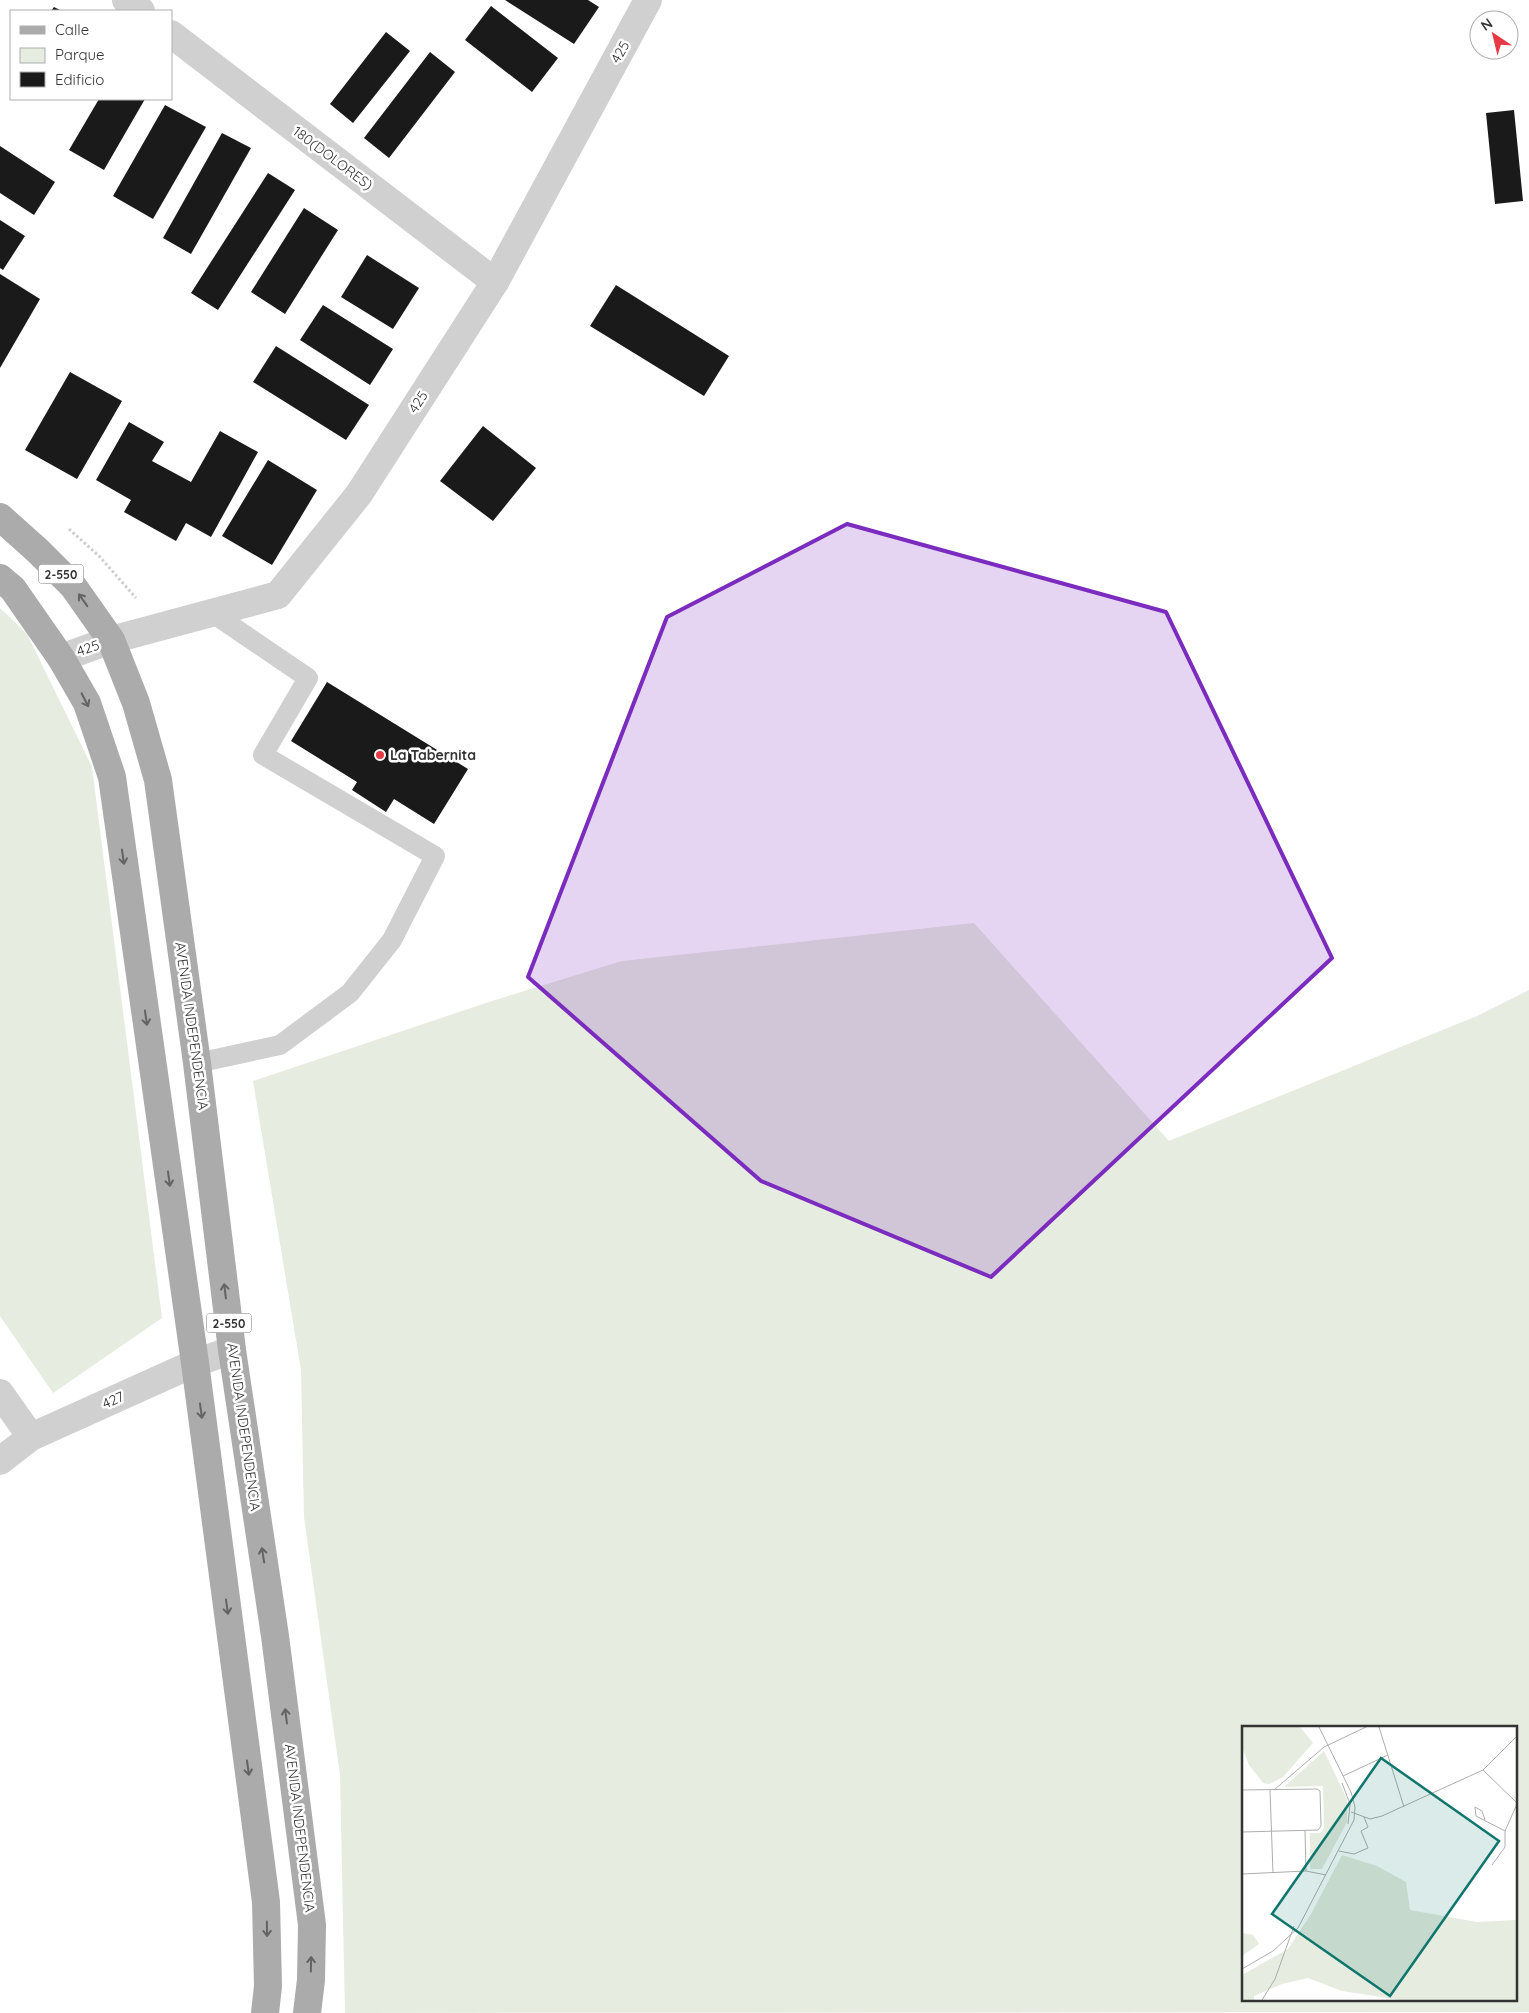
<svg xmlns="http://www.w3.org/2000/svg" width="1529" height="2013" viewBox="0 0 1529 2013" font-family="Quicksand,sans-serif">
<style>
.green{fill:#e6ecdf;fill-rule:evenodd}
.building{fill:#1a1a1a}
.lines{fill:none;stroke-linecap:round;stroke-linejoin:round}
.path{stroke:#cdcdcd;stroke-width:3;stroke-dasharray:2.5 2.5;stroke-linecap:butt}
.lane{stroke:#d0d0d0;stroke-width:20}
.street{stroke:#d0d0d0;stroke-width:28}
.primary{stroke:#ababab;stroke-width:28}
.oneway{stroke:#636363}
.marked{fill:#7b2cbf;fill-opacity:0.2;stroke:#7b2cbf;stroke-width:4;stroke-linejoin:round}
.poi-dot{fill:#e63946;stroke:#fff;stroke-width:2}
.labels{text-anchor:middle;dominant-baseline:central;stroke-width:5;stroke-linejoin:round;paint-order:stroke}
.shield{fill:#fff;stroke:#707070;stroke-width:1}
.shield-label{font-size:12px;font-weight:bold;fill:#333}
.street-label{font-size:14px;fill:#333;stroke:#fff}
.poi-label{font-size:14px;font-weight:bold;fill:#333;stroke:#fff;text-anchor:start}
.inset-road{fill:none;stroke:#adadad;stroke-width:1}
.view{fill:#0f766e;fill-opacity:0.15;stroke:#0f766e;stroke-width:2.5}
.inset-edge{fill:none;stroke:#333;stroke-width:2.5}
</style>
<rect width="100%" height="100%" fill="#fff"/>
<g class="green">
<path d="M0 608 27 634 92 767 162 1318 53 1393 0 1316Z"/>
<path d="M974 923 1169 1141 1477 1016 1529 990V2012L345 2013 340 1775 304 1517 301 1370 253 1081 492 1001 622 961ZM1243 1727H1515V1999H1243Z"/>
</g>
<g class="building">
<path d="M505 0H588L599 7 574 44Z"/>
<path d="M491 6 558 58 532 92 465 40Z"/>
<path d="M54 7 62 11H51Z"/>
<path d="M386 32 410 51 353 123 330 104Z"/>
<path d="M430 52 455 72 389 158 364 138Z"/>
<path d="M99 99H145L104 170 69 150Z"/>
<path d="M165 105 206 127 153 219 113 196Z"/>
<path d="M1514 110 1523 201 1495 204 1486 113Z"/>
<path d="M222 133 251 148 191 254 163 238Z"/>
<path d="M0 146 55 182 34 215 0 193Z"/>
<path d="M268 173 295 190 218 310 191 293Z"/>
<path d="M304 208 338 230 285 314 251 292Z"/>
<path d="M0 220 25 236 3 270 0 268Z"/>
<path d="M367 255 419 288 393 329 341 297Z"/>
<path d="M0 274 40 299 0 368Z"/>
<path d="M616 285 729 356 704 396 590 326Z"/>
<path d="M323 305 393 349 370 385 300 340Z"/>
<path d="M276 346 369 405 346 440 253 382Z"/>
<path d="M70 372 122 401 77 479 25 450Z"/>
<path d="M129 422 164 442 152 461 191 482 220 431 258 452 211 537 186 523 176 541 124 512 131 500 96 480Z"/>
<path d="M483 426 536 468 493 521 440 481Z"/>
<path d="M268 460 317 490 272 565 222 536Z"/>
<path d="M327 682 468 769 434 824 394 799 386 812 352 790 357 782 291 741Z"/>
</g>
<g class="lines">
<path class="path" d="M69 529 99 556 136 598"/>
<path class="lane" d="M197 1063 280 1045 350 993 392 940 435 856 263 755 308 678 211 612"/>
<g class="street">
<path d="M126 0 141 11"/>
<path d="M171 34 495 282"/>
<path d="M61 658 111 640 278 595 359 494 495 282 648 0"/>
<path d="M0 1393 31 1437"/>
<path d="M0 1461 31 1437 195 1363 232 1350"/>
</g>
<g class="primary">
<path d="M0 517 38 551 73 586 111 640 136 703 158 780 197 1063 232 1350 275 1636 312 1925 311 1980 307 2013"/>
<path d="M0 578 13 589 61 658 87 703 112 777 195 1363 266 1902 268 1986 265 2013"/>
</g>
</g>
<defs><path id="oneway-shaft" d="M-6 0H5M1.5-3L5.5 0L1.5 3" fill="none" stroke-width="1.6" stroke-linecap="round" stroke-linejoin="round" transform="scale(1.25)"/></defs>
<g class="oneway">
<use href="#oneway-shaft" transform="translate(83 600) rotate(-125)"/>
<use href="#oneway-shaft" transform="translate(85 700) rotate(63)"/>
<use href="#oneway-shaft" transform="translate(123 857) rotate(82)"/>
<use href="#oneway-shaft" transform="translate(146 1018) rotate(82)"/>
<use href="#oneway-shaft" transform="translate(169 1179) rotate(82)"/>
<use href="#oneway-shaft" transform="translate(225 1291) rotate(-97)"/>
<use href="#oneway-shaft" transform="translate(201 1411) rotate(82)"/>
<use href="#oneway-shaft" transform="translate(263 1555) rotate(-99)"/>
<use href="#oneway-shaft" transform="translate(227 1607) rotate(82)"/>
<use href="#oneway-shaft" transform="translate(286 1716) rotate(-97)"/>
<use href="#oneway-shaft" transform="translate(248 1768) rotate(82)"/>
<use href="#oneway-shaft" transform="translate(267 1929) rotate(89)"/>
<use href="#oneway-shaft" transform="translate(311 1964) rotate(-89)"/>
</g>
<path class="marked" d="M847 524 1166 612 1332 958 991 1277 761 1181 528 977 667 617Z"/>
<circle class="poi-dot" cx="380" cy="755" r="5"/>
<g class="labels">
<g class="shield">
<rect x="38.5" y="564.5" width="45" height="19" rx="4"/>
<rect x="206.5" y="1313.5" width="45" height="19" rx="4"/>
</g>
<g class="shield-label">
<text x="61" y="574">2-550</text>
<text x="229" y="1323">2-550</text>
</g>
<g class="street-label">
<text transform="translate(620 52) rotate(-61)">425</text>
<text transform="translate(333 158) rotate(37)">180(DOLORES)</text>
<text transform="translate(418 402) rotate(-57)">425</text>
<text transform="translate(88 648) rotate(-19)">425</text>
<text transform="translate(192 1026) rotate(82)">AVENIDA INDEPENDENCIA</text>
<text transform="translate(113 1400) rotate(-24)">427</text>
<text transform="translate(244 1427) rotate(82)">AVENIDA INDEPENDENCIA</text>
<text transform="translate(300 1828) rotate(83)">AVENIDA INDEPENDENCIA</text>
</g>
<g class="poi-label">
<text x="390" y="755">La Tabernita</text>
</g>
</g>
<g transform="translate(1242 1726)">
<rect width="275" height="275" fill="#fff"/>
<path d="M0 1H58L71 17 41 51 27 58 21 57 7 39 0 21ZM82 25 105 73V96L80 143H68V107H79L82 102 81 60 42 61ZM100 129 135 140 164 156 168 184 235 196 275 194V274H159L100 265 66 252 40 258 12 270V274H0V249L46 223 69 188ZM0 207 11 209 17 218 0 230Z" fill="#e6ecdf"/>
<path class="inset-road" d="M137 1 162 81M241 44 275 77M101 50 146 29M100 57 108 78 106 98M0 64 75 63 78 65 79 100 76 104 0 106M28 64 31 147M32 64 82 21 124 1M109 86 128 93 140 90 241 44 275 10M243 94 240 85 233 81 234 90 263 105 275 78M63 104 64 145M97 125 112 128 126 122 119 105 126 101 122 91M250 139 263 121V105M0 148 64 145 84 149M0 243 31 225 56 202 112 94 113 81 109 66 77 1M20 274 33 253 52 200"/>
<path class="view" d="M139 32 257 115 148 270 30 188Z"/>
<rect width="275" height="275" class="inset-edge"/>
</g>
<rect x="10" y="10" width="162" height="90" fill="#ffffff" stroke="#adadad"/>
<rect x="20" y="26" width="25" height="8" fill="#ababab" stroke="#adadad"/>
<text x="55" y="35" font-size="15" fill="#333333">Calle</text>
<rect x="20" y="48" width="25" height="15" fill="#e6ecdf" stroke="#adadad"/>
<text x="55" y="60" font-size="15" fill="#333333">Parque</text>
<rect x="20" y="72" width="25" height="15" fill="#1a1a1a" stroke="#adadad"/>
<text x="55" y="85" font-size="15" fill="#333333">Edificio</text>
<g transform="translate(1494 35) rotate(325)"><circle r="24" fill="#ffffff" stroke="#adadad"/>
<path d="M0-4L9 19L0 12L-9 19Z" fill="#e63946"/>
<text y="-8" font-size="14" font-weight="bold" text-anchor="middle" fill="#333333">N</text>
</g>
</svg>
